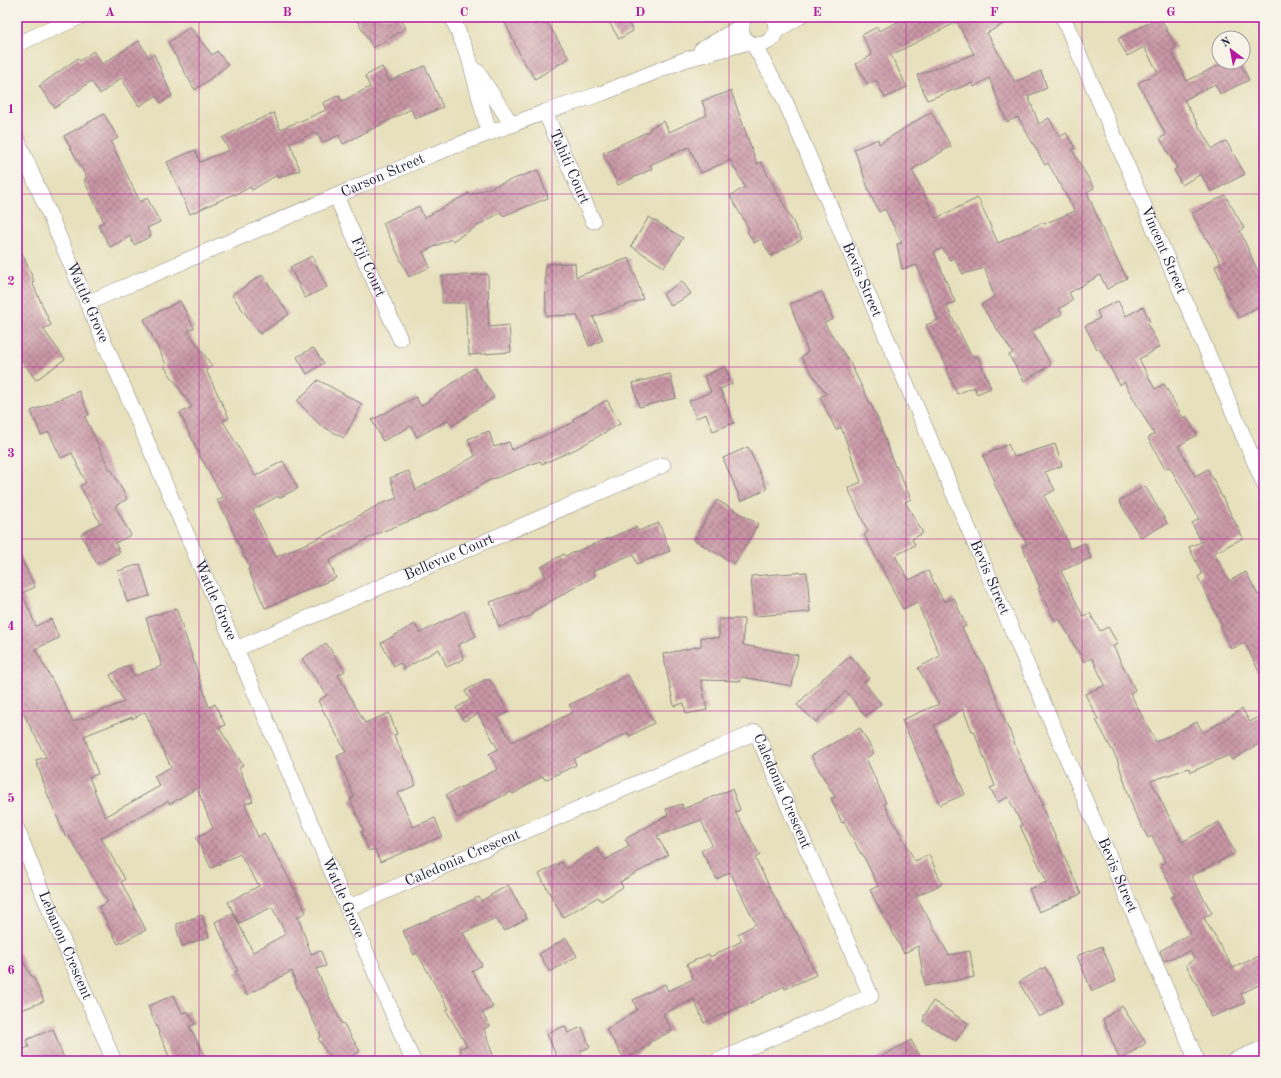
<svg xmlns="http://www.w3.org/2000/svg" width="1281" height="1078" viewBox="0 0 1281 1078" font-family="'Old Standard TT',serif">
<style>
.building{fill:url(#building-cross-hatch);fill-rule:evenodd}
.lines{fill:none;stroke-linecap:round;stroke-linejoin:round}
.minor-casing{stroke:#84817c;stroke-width:16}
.minor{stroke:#fff;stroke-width:15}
.grid{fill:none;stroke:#b5179e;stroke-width:1;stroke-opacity:0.55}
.labels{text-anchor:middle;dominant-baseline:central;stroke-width:3;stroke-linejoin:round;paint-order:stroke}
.street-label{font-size:15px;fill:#22223b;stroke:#f7f3e8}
.neatline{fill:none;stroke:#b5179e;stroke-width:1.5}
.grid-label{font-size:13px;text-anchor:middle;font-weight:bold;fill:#b5179e}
</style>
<defs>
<pattern id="building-cross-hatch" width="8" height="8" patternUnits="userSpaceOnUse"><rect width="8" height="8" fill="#c995a5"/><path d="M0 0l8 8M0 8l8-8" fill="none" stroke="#a37988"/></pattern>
</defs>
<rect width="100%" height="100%" fill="#f7f3e8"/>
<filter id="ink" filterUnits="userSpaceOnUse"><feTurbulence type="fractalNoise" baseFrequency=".025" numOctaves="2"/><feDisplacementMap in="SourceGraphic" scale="8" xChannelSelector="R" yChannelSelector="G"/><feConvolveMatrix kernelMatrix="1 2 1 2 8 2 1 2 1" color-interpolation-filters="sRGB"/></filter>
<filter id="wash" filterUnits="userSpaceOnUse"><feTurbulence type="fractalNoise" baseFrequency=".012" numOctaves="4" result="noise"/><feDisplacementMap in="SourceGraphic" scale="16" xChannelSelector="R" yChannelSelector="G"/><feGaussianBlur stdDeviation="0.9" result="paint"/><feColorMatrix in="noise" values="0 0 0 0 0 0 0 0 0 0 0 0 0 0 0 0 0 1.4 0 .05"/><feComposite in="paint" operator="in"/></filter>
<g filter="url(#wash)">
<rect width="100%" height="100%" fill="#e7e0bc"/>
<g id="blocks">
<g class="building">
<path d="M355 17H400L406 28 373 48Z"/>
<path d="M503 17H544L569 58 535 79 521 57Z"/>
<path d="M606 17H625L633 31 619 39Z"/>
<path d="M908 17H1016L987 33 1015 82 1041 71 1047 88 1028 96 1039 124 1049 118 1060 137 1066 133 1075 148 1072 150 1094 188 1087 192 1108 243 1127 278 1107 289 1100 275 1069 293 1073 300 1059 309 1062 314 1032 331 1051 365 1024 381 1009 355 1013 353 981 305 994 297 985 268 963 274 954 258 950 260 942 248 934 252 955 302 946 305 972 357H978L991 388 977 394 974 387 957 394 946 368 947 367 926 325 938 320 917 265 902 269 897 244 902 243 885 209 879 212 871 196 854 149 878 139 879 144 931 112 951 146 912 170 936 218 978 198 998 243 1043 222 1044 224 1075 211 1048 163 1045 165 1018 117 1007 122 989 78 974 87 972 83 927 100 917 75 974 54 957 22 891 55 907 87 885 98 876 80 867 84 856 64 872 55 862 35 877 27 879 31Z"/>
<path d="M1160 17 1176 48 1171 51 1187 81 1225 62H1240L1249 80 1220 94 1215 84 1184 100 1212 149 1226 141 1245 174 1211 192 1201 174 1182 185 1174 170 1177 168 1160 138 1166 135 1138 83 1158 72 1144 47 1127 56 1118 39Z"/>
<path d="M190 27 212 55 217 51 228 65 195 90 168 43Z"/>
<path d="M139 41 149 58 154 54 172 96 161 103 156 96 139 106 121 78 100 94 91 81 55 108 39 86 78 58 80 61 93 51 102 64Z"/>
<path d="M425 66 443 107 415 119 411 109 343 144 339 135 322 143 317 132 290 143 300 170 278 178 277 175 252 190 250 187 235 195 234 194 190 214 167 162 195 150 200 162 229 150 222 138 246 125 274 113 280 129 303 120 326 110 323 103 339 95 342 101 370 87 365 76 382 67 389 81Z"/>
<path d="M731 91 757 164 761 162 802 239 771 256 761 239 754 243 747 231 749 229 730 196 745 187 730 160 701 173 689 147 650 165 652 169 618 185 603 153 651 130 650 128 664 121 669 132 707 115 702 101Z"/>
<path d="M104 114 118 138 111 142 140 202 147 198 160 222 147 228 151 236 134 245 130 236 110 247 98 225 104 222 84 180 87 178 64 136Z"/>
<path d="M538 170 548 198 503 216 501 212 452 241 451 239 423 252 430 267 409 277 383 223 419 206 424 218 469 193 470 195Z"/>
<path d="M1225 195 1244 228 1240 231 1264 285V303L1239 318 1230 302 1215 266 1221 263 1192 214Z"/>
<path d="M649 217 683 238 664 267 631 246Z"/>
<path d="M17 241 34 281 32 282 51 325 43 329 65 359 36 380 17 354Z"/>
<path d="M312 256 327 287 305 298 290 267Z"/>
<path d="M629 258 643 299 593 317 603 340 589 346 577 315 546 316 545 264 575 263 576 277Z"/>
<path d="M488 274 489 327 509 325 511 352 469 355 465 303H442V276Z"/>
<path d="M262 275 289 314 260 334 232 295Z"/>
<path d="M682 281 691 294 671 306 663 294Z"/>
<path d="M822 292 833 319 824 323 849 361 878 419 895 467 896 466 911 499 905 502 923 533 912 539 915 545 895 556 909 580 928 571 944 602 954 598 966 626 962 628 987 672 1008 729H1009L1022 763 1043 804 1041 805 1081 894 1039 912 1029 889 1047 882 1020 826 1022 825 1008 797 998 802 990 788 995 786 974 731H972L963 709 934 726 965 794 940 805 902 720 939 704 918 668 940 656 917 602 903 609 892 589 893 588 864 535 868 532 848 488 861 482 841 427 836 430 820 397 826 394 801 357 808 352 790 304Z"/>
<path d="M180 301 194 328 188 331 212 366 206 370 229 418 223 421 255 476 283 461 298 488 279 498 278 496 253 510 276 557 321 537 380 504 397 498 390 478 409 471 416 490 475 456 468 439 489 431 494 447 509 442 512 450 574 422 573 419 607 400 620 424 576 449 542 464 540 461 488 481 435 511 376 534 329 561 336 578 265 608 248 569 250 568 231 528 232 527 217 500 223 497 200 456 180 413 192 407 164 366 166 364 144 319Z"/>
<path d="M1118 301 1126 316 1143 307 1150 322 1147 324 1160 347 1139 359 1155 389 1164 384 1183 418 1186 416 1197 435 1178 446 1195 476 1208 469 1243 538 1214 553 1229 581 1246 572 1258 595 1264 593V682L1245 643 1231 649 1220 626 1222 625 1198 577 1202 574 1189 547 1201 542 1192 523 1199 519 1170 467 1165 469 1148 438 1154 434 1124 382 1120 385 1099 348 1097 349 1085 326 1100 318 1097 311Z"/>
<path d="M313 348 324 363 307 374 297 357Z"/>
<path d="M725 367 732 384 720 389 734 423 713 431 706 414 696 418 689 401 711 392 704 376Z"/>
<path d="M474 368 494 397 452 426 448 420 417 437 411 426 383 441 372 420 416 397 421 406Z"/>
<path d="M670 374 676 398 639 407 633 383Z"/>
<path d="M318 380 362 404 344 438 320 425 297 401Z"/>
<path d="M79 391 89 415 85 417 110 470 111 469 127 499 115 506 131 535 115 543 120 552 97 564 81 534 100 523 80 486 86 483 72 453 61 458 49 432 41 435 31 411Z"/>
<path d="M1008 444 1014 457 1055 444 1062 466 1045 472 1055 490 1044 496 1063 531 1070 549 1085 543 1091 558 1061 571 1083 616 1090 613 1100 631 1108 627 1118 644 1113 646 1135 690 1130 693 1156 742 1197 722 1203 733 1242 709 1250 722 1264 714V741L1232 760 1229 755 1191 772 1189 768 1151 781 1182 842 1219 822 1235 853 1191 876 1212 913 1204 918 1233 968 1264 954V982L1241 994 1245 1003 1211 1017 1198 986 1186 965 1194 959 1190 951 1164 961 1160 951 1191 933 1171 897 1175 895 1160 865 1165 862 1152 836 1148 838 1134 811 1117 759 1096 720 1098 719 1085 694 1105 685 1092 658 1084 662 1059 618 1055 621 1038 588 1040 587 1022 546 1027 544 993 482 995 481 983 456Z"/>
<path d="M748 447 767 489 741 501 723 458Z"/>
<path d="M1145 486 1167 523 1141 538 1119 501Z"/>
<path d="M717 500 758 524 735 564 694 540Z"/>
<path d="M659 523 670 551 637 564 633 554 593 571 595 576 532 612 533 615 499 627 490 602 526 589 546 577 541 567 564 554 565 556 636 527 638 531Z"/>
<path d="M17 549 35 587 22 593 36 626 51 619 59 638 35 649 57 689 73 722 124 702 110 675 129 665 134 676 162 666 146 618 176 608 209 707 215 704 225 725 219 728 243 765 239 768 253 801 245 804 258 837 264 833 282 865 306 912 298 917 311 954 321 951 326 966 316 969 342 1024 343 1023 360 1051 344 1061H332L318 1038 321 1036 296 985 292 971 247 995 235 972 238 971 215 922 233 913 253 952 286 934 272 907 239 923 228 902 259 886 240 854 211 868 196 837 213 829 197 788 170 804 168 801 101 838 125 879 121 882 146 930 118 944 99 907 108 902 68 835 65 836 47 793 36 760 46 757 17 701ZM145 712 171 767 154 776 160 786 105 817 89 777 98 774 84 736 132 717V719Z"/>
<path d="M140 564 150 596 127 602 118 571Z"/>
<path d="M807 572 810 612 754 616 751 576Z"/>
<path d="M464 611 476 636 458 645 464 659 447 667 439 649 404 669 401 663 394 666 381 643 415 624 420 633Z"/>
<path d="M719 619H744L743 645 798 655 792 686 742 677 741 681 701 680 707 710 686 714 684 703 674 706 663 654 701 646V637L719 638Z"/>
<path d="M326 643 345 671 338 675 365 723 389 713 397 734 394 735 416 785 398 793 413 827 435 818 442 836 380 862 375 849 369 851 361 832 364 831 350 799 354 797 337 756 346 752 318 701 327 695 302 659Z"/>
<path d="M851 656 869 678 864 682 881 704 865 716 846 691 816 722 797 705 821 680Z"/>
<path d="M628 675 654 723 630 736 628 733 574 759 576 765 545 780 543 776 513 794 511 792 457 818 446 795 498 769 489 754 498 749 478 714 464 721 456 708 470 700 465 691 484 680H490L508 712 497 718 512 742 573 712 569 705Z"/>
<path d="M860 728 874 753 866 758 886 803 884 804 915 861 929 855 942 884 916 896 949 955 970 951 974 977 925 986 918 946 904 953 879 908 870 890 878 886 862 853 861 854 844 822 842 823 831 798 835 797 811 756Z"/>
<path d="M732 789 740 810 735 812 760 855 755 858 786 919 788 918 799 937 816 975 785 989 784 986 745 1006 744 1005 704 1023 694 999 663 1014 672 1031 648 1043 649 1045 625 1060 606 1029 637 1010 633 1000 665 984 668 991 693 979 687 964 709 954 710 957 742 941 738 934 756 924 730 872 717 879 701 851 712 845 701 820 657 836 668 855 620 882 623 887 601 901 598 897 563 917 539 874 561 862 566 869 597 848 605 860 630 846H629L625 839 668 815 666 809 682 804 683 809Z"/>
<path d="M508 885 527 918 504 931 496 918 463 933 482 965 472 971 493 1007 482 1013 490 1026 484 1029 495 1061H463L459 1048 467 1046 446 1010 449 1009 417 953 414 955 403 931 479 897 481 901Z"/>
<path d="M202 915 209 937 182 946 177 930V924Z"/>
<path d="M566 938 577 956 550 972 539 954Z"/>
<path d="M1102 946 1116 981 1092 991 1077 956Z"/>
<path d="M17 949 31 976H33L44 1001 17 1012Z"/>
<path d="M1045 967 1053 981 1063 1003 1039 1017 1019 982Z"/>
<path d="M174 995 182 1013 188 1011 195 1024 189 1026 208 1061H171L148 1006Z"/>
<path d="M933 1001 968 1023 956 1041 924 1022V1016Z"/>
<path d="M1122 1006 1146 1043 1120 1060 1103 1019Z"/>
<path d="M565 1026 568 1033 582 1027 590 1047 580 1051 585 1061H558L547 1033Z"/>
<path d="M53 1029 65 1061H17V1052L29 1047 26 1040Z"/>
<path d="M911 1040 923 1061H874Z"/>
</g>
</g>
</g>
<g filter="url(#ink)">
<use href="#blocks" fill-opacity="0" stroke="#84817c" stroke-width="1"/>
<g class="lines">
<defs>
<g id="minor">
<path d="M452 17 469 58 489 133"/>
<path d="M745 17C742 22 741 26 742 32 748 56 787 43 773 17"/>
<path id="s1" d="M1063 17 1264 484"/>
<path d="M776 31 799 17"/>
<path d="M17 44 80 17"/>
<path id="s2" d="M753 44 782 94 1197 1061"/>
<path d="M701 50 742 26"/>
<path d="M477 71 512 125"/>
<path id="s3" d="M545 112 593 221"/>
<path id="s4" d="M17 139 413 1061"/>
<path id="s5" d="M336 196 400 339"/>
<path id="s6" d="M87 303 431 155 545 112 603 93 684 60 749 42"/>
<path id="s7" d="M236 649 663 465"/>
<path id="s8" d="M17 829 40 887 114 1061"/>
<path id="s9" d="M347 908 756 732 871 996 717 1061"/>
<path d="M1233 1061 1264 1048"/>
</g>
</defs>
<use href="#minor" class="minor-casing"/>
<use href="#minor" class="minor"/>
</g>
</g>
<path class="grid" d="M199 17V1061M375 17V1061M552 17V1061M729 17V1061M906 17V1061M1082 17V1061M17 194H1264M17 367H1264M17 539H1264M17 711H1264M17 884H1264"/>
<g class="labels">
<g class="street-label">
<text stroke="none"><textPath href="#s3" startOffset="60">Tahiti Court</textPath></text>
<text stroke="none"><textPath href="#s6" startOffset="322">Carson Street</textPath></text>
<text stroke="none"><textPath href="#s1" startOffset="254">Vincent Street</textPath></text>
<text stroke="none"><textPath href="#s5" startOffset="78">Fiji Court</textPath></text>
<text stroke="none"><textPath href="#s2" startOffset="260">Bevis Street</textPath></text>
<text stroke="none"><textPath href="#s4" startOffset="178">Wattle Grove</textPath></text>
<text stroke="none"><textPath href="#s7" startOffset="232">Bellevue Court</textPath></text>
<text stroke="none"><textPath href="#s2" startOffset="584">Bevis Street</textPath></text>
<text stroke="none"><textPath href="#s4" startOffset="502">Wattle Grove</textPath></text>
<text stroke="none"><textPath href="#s9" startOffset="510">Caledonia Crescent</textPath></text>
<text stroke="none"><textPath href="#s9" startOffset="126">Caledonia Crescent</textPath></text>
<text stroke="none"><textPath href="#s2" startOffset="908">Bevis Street</textPath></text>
<text stroke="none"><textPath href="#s4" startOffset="826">Wattle Grove</textPath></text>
<text stroke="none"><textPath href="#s8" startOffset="126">Lebanon Crescent</textPath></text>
</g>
</g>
<rect width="1281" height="1078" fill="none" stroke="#f7f3e8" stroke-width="44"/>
<g transform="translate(1231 50) rotate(328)"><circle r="19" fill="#f7f3e8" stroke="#a29fa3"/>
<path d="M0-3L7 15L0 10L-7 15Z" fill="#b5179e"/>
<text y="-6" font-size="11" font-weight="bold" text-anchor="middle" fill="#22223b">N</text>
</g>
<rect x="22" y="22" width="1237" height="1034" class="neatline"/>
<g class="grid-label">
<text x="110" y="16">A</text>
<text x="287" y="16">B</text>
<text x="464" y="16">C</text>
<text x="640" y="16">D</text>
<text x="817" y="16">E</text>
<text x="994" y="16">F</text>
<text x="1171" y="16">G</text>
<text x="11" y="113">1</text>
<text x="11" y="285">2</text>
<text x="11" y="457">3</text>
<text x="11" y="630">4</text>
<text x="11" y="802">5</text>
<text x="11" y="974">6</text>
</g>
</svg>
